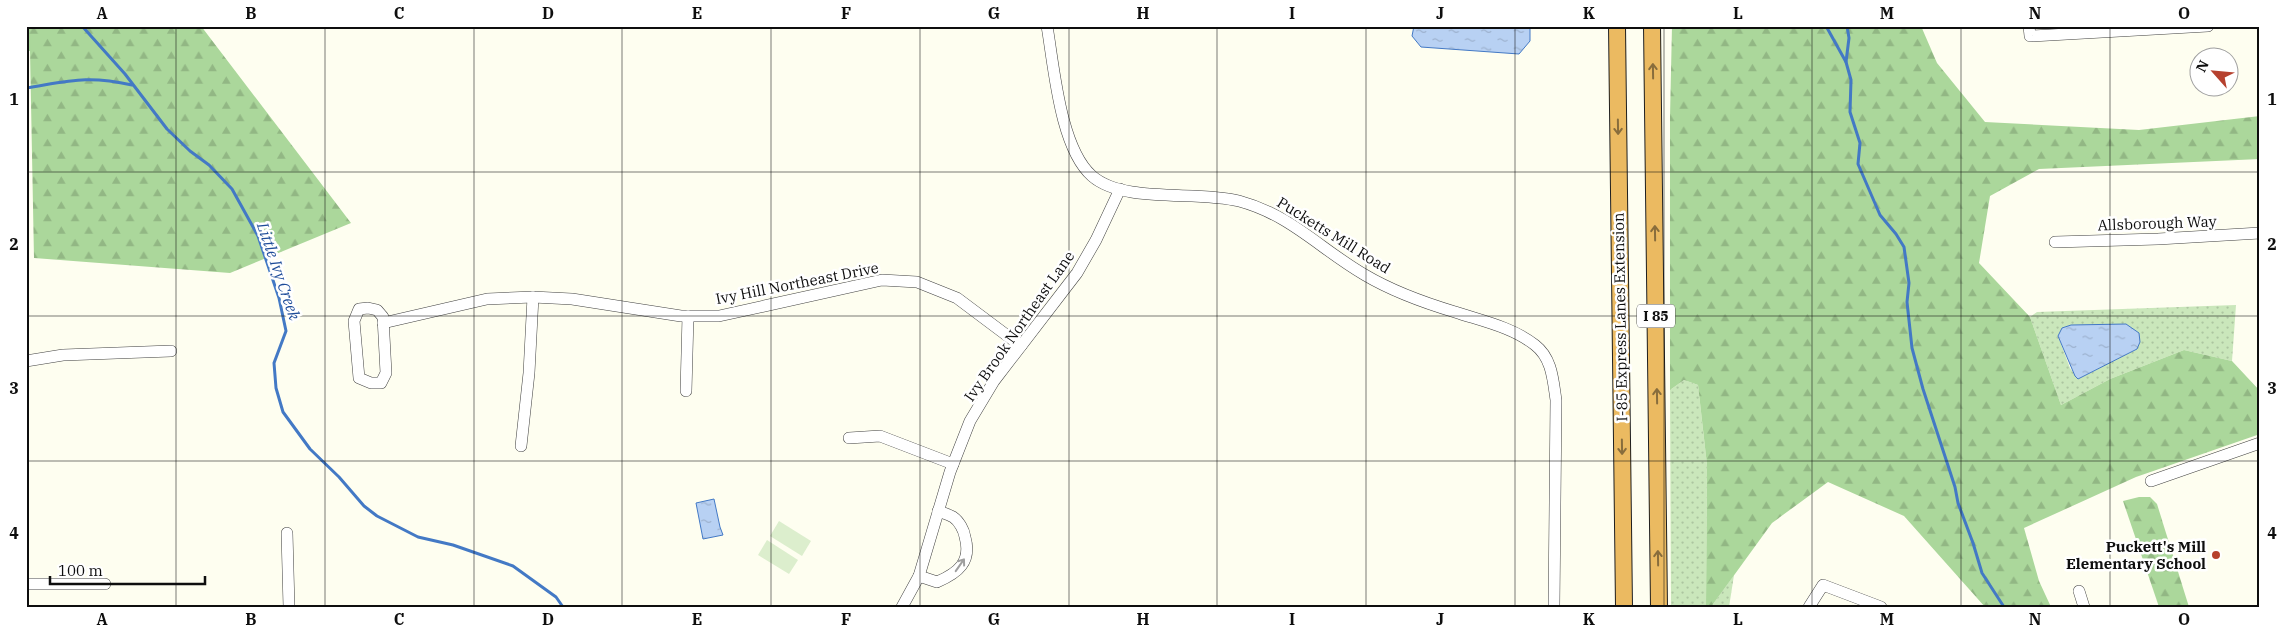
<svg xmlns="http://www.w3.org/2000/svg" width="2286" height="633" viewBox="0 0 2286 633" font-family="'IBM Plex Serif',serif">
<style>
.grass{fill:url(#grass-dots);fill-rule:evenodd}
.forest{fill:url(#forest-firs)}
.pitch{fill:#dceecd}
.water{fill:url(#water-ripples);stroke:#4379c5}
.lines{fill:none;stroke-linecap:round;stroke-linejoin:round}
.stream{stroke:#4379c5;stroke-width:3}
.minor-casing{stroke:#414141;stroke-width:12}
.highway-casing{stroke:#1f1f1f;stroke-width:18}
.minor{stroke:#fff;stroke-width:11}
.highway{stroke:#ebba61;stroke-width:16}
.oneway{stroke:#886d3c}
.oneway2{stroke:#9f9f9f}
.grid{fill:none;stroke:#0e0e0e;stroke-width:1;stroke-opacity:0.55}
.poi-dot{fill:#b6412e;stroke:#fff;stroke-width:2}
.labels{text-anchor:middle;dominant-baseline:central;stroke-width:5;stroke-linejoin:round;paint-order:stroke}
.shield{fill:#fff;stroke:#565656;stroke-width:1}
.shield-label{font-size:14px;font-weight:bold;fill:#0e0e0e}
.street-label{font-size:15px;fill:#0e0e0e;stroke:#fff}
.poi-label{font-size:15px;font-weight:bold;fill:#0e0e0e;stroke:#fff;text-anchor:end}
.water-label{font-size:16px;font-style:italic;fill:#1e4c99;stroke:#fff}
.neatline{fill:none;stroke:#0e0e0e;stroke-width:2}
.grid-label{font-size:16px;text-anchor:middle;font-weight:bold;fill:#0e0e0e}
</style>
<defs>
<pattern id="grass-dots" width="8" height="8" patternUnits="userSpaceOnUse" patternTransform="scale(1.25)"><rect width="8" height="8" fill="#cae7bb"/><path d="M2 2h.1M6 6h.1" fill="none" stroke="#acc5a0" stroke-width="1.8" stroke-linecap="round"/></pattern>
<pattern id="forest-firs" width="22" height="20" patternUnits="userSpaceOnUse" patternTransform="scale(1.25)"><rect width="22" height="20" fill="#abd79b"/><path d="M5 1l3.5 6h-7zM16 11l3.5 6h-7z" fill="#92b784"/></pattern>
<pattern id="water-ripples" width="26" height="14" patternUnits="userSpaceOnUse" patternTransform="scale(1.25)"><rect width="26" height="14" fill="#b8d1f3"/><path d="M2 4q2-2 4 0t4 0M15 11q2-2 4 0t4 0" fill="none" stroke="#9db2cf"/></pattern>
</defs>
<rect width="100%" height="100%" fill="#fefef0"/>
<g class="grass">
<path d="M2236 305 2232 361 2184 350 2110 379 2061 405 2030 317 2037 312ZM2058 336 2137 349 2078 379 2070 368Z"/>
<path d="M1684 380 1698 385 1707 465 1706 607H1671L1670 390Z"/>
<path d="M1734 575 1729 607H1711Z"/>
</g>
<g class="forest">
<path d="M26 26H201L351 223 230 273 34 258 30 51H26Z"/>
<path d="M1672 26H1921L1937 63 1985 122 2139 130 2260 116V159L2039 169 1990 196 1979 263 2030 317 2061 405 2110 379 2184 350 2232 361 2260 391V434L2136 477 2024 528 2039 581 2051 607H1985L1904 516 1828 482 1772 523 1711 607H1706L1707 465 1698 385 1684 380 1670 390V117Z"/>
<path d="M2139 497H2150L2157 504 2189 607H2159L2123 501Z"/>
</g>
<g class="pitch">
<path d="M779 521 811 541 802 556 770 536Z"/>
<path d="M767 540 798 560 789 574 758 555Z"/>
</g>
<g class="water">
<path d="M1414 26H1530V41L1519 54 1421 47 1412 36Z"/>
<path d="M2126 324 2139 333 2140 342 2137 349 2078 379 2075 376 2058 336 2062 328 2071 325Z"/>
<path d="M714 499 720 527 723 535 703 539 696 503Z"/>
</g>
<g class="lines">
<g class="stream">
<path d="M82 26 125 74 167 129 190 151 209 165 232 189 258 236 279 298 286 331 274 363 276 388 283 412 310 449 339 477 364 506 377 516 418 537 453 545 513 566 556 597 563 607"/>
<path d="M1826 26 1846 62 1851 80 1850 112 1860 143 1858 164 1880 215 1896 234 1904 247 1909 283 1907 302 1912 348 1923 389 1955 487 1958 503 1973 543 1982 573 2004 607"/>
<path d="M1846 62 1849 38 1847 26"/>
<path d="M26 88C70 81 87 75 132 85"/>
</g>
<defs>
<g id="minor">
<path d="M1047 26C1054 67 1060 148 1092 176 1124 204 1197 190 1239 201 1291 215 1320 249 1365 275 1392 291 1425 303 1455 312 1482 321 1512 327 1535 345 1552 358 1553 380 1556 400L1554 607"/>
<path d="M2029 26 2030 36 2208 26"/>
<path d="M2055 242 2158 239 2260 233"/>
<path d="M368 308 377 310 383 317 386 373 381 383H371L359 378 354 321 359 309Z"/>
<path d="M383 323 487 299 533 297 572 299 681 316H719L882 280 917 282 957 298 1021 346"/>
<path d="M26 361 63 355 171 351"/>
<path d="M686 391 688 316"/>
<path d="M849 438 880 436 953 464"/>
<path d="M521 446 529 373 533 297"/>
<path d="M2151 481 2260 443"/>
<path d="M287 533 289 607"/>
<path d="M919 576 937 582C958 573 972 562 965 537 964 530 959 521 953 517 948 514 943 513 938 511"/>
<path d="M26 584H105"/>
<path d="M2079 591 2084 607"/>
<path d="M902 607 919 576 950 472 970 421 994 381 1077 273 1096 240 1120 189"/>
<path d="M1809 607 1823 585 1881 607"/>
</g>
<g id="highway">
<path d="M1617 26 1624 607"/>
<path d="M1652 26 1659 607"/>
</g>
</defs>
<use href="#minor" class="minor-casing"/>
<use href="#highway" class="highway-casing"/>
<use href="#minor" class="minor"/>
<use href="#highway" class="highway"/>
</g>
<defs><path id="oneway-shaft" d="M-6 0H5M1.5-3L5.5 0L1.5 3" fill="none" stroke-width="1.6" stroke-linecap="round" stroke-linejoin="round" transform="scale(1.25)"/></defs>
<g class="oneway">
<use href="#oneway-shaft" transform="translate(1653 71) rotate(-91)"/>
<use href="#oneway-shaft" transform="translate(1618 127) rotate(89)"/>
<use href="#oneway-shaft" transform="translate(1655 233) rotate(-91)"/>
<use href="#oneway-shaft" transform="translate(1657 396) rotate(-91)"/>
<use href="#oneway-shaft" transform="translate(1622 447) rotate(89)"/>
<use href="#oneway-shaft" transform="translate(1658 558) rotate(-91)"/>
</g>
<use class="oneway2" href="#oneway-shaft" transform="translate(960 565) rotate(-55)"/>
<path class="grid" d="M176 26V607M325 26V607M474 26V607M622 26V607M771 26V607M920 26V607M1069 26V607M1217 26V607M1366 26V607M1515 26V607M1664 26V607M1812 26V607M1961 26V607M2110 26V607M26 172H2260M26 316H2260M26 461H2260"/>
<circle class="poi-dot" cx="2216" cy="555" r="5"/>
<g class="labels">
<rect class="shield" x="1637" y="304.5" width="38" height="23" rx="4"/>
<g class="shield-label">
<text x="1656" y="316">I 85</text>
</g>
<g class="street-label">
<text transform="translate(2157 223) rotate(-2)">Allsborough Way</text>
<text transform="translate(1334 235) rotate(32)">Pucketts Mill Road</text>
<text transform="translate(797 283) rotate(-11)">Ivy Hill Northeast Drive</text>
<text transform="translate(1620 317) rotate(-91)">I-85 Express Lanes Extension</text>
<text transform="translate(1019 326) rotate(-55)">Ivy Brook Northeast Lane</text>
</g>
<g class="poi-label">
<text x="2206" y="546">Puckett's Mill<tspan x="2206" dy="17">Elementary School</tspan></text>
</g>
<g class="water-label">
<text transform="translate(279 271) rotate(71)">Little Ivy Creek</text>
</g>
</g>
<rect width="2286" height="633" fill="none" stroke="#ffffff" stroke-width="55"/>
<g transform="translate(2214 72) rotate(297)"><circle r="24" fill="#ffffff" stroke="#9f9f9f"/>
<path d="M0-4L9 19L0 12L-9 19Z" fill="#b6412e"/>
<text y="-8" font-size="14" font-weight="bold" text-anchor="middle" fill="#0e0e0e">N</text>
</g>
<path d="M50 576v8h155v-8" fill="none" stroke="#0e0e0e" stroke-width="2.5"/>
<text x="58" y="576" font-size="15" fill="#0e0e0e" stroke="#ffffff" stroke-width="4" paint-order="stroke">100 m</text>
<rect x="28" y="28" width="2230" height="578" class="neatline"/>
<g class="grid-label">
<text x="102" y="19">A</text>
<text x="251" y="19">B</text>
<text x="399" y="19">C</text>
<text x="548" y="19">D</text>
<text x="697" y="19">E</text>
<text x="846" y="19">F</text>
<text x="994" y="19">G</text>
<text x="1143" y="19">H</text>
<text x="1292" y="19">I</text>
<text x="1440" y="19">J</text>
<text x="1589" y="19">K</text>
<text x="1738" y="19">L</text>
<text x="1887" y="19">M</text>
<text x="2035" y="19">N</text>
<text x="2184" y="19">O</text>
<text x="14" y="105">1</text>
<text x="2272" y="105">1</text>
<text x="14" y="250">2</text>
<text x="2272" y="250">2</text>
<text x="14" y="394">3</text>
<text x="2272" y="394">3</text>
<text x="14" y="539">4</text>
<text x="2272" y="539">4</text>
<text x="102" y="625">A</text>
<text x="251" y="625">B</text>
<text x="399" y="625">C</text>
<text x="548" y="625">D</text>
<text x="697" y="625">E</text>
<text x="846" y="625">F</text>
<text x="994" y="625">G</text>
<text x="1143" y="625">H</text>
<text x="1292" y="625">I</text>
<text x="1440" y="625">J</text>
<text x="1589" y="625">K</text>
<text x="1738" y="625">L</text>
<text x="1887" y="625">M</text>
<text x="2035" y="625">N</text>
<text x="2184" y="625">O</text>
</g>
</svg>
